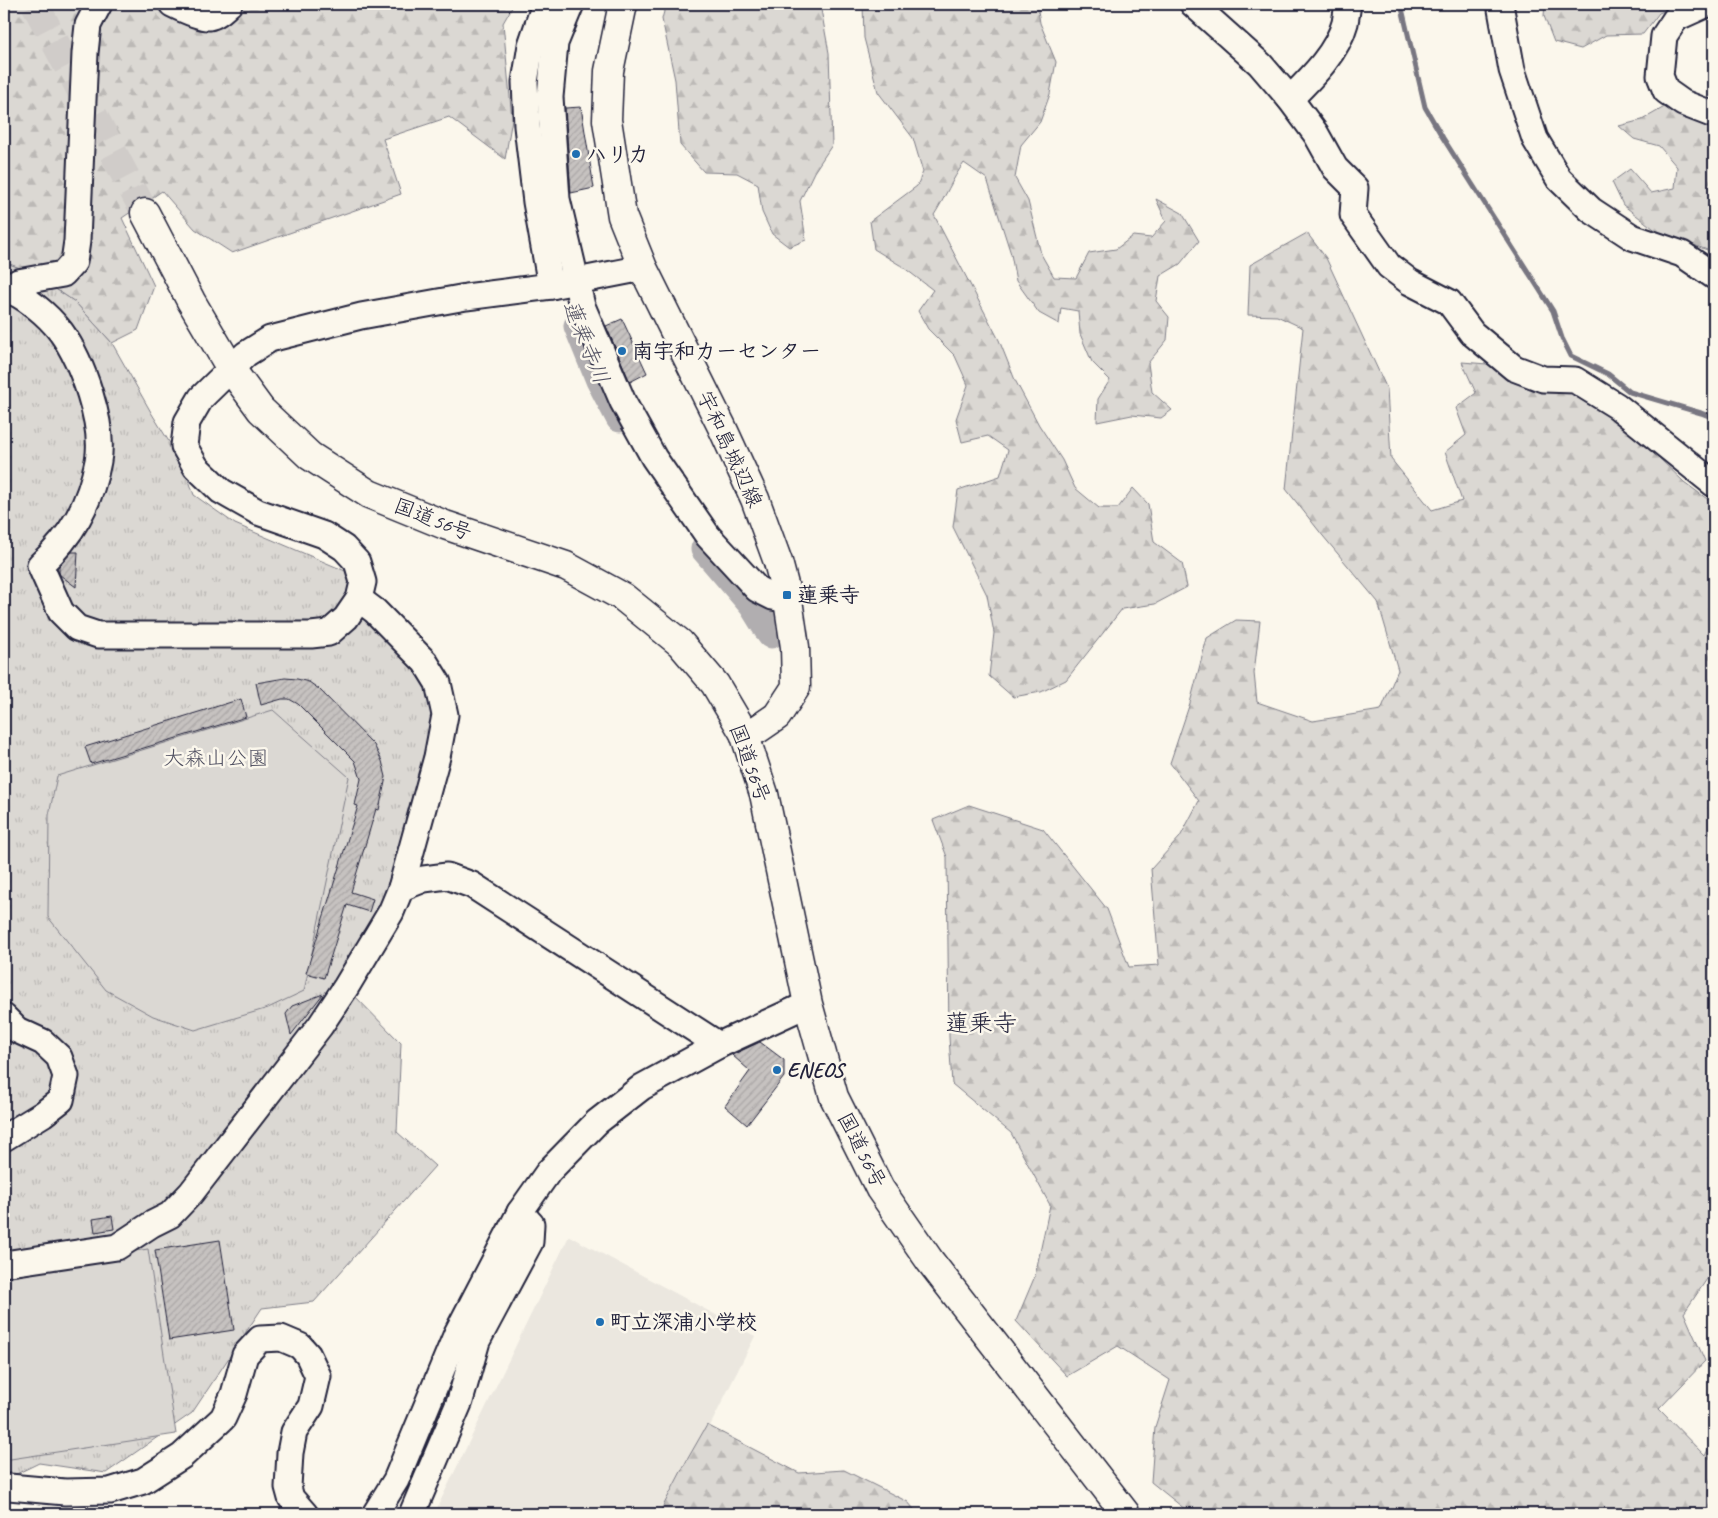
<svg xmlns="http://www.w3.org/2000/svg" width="1718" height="1518" viewBox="0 0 1718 1518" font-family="Caveat,'Klee One',sans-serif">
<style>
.built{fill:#ebe7df}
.forest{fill:url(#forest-firs);stroke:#7e7d87}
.park{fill:url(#park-tufts);stroke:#7e7d87}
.pitch{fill:#dbd8d3;stroke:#7e7d87}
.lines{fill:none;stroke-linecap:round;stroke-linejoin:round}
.stream{stroke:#787681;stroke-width:5}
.river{stroke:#b1aeb0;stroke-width:29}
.building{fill:url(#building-hatch);stroke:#22223b}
.highway-tunnel{stroke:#d0ccc9;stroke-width:28;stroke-dasharray:28 14;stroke-linecap:butt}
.minor-casing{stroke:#22223b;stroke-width:29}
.major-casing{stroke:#22223b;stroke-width:31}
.highway-casing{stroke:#22223b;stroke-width:31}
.minor{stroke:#fbf7ec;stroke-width:25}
.major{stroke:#fbf7ec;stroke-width:28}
.highway{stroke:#fbf7ec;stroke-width:28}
.poi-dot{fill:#1f6fb2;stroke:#fbf7ec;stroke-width:2}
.labels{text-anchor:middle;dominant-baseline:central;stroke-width:5;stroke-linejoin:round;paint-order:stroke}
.poi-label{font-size:21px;font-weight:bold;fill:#22223b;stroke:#fbf7ec;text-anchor:start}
.street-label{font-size:21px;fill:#22223b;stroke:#fbf7ec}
.park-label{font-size:21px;fill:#505061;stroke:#fbf7ec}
.water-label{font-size:22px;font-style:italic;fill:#545364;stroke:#fbf7ec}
.quarter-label{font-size:24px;fill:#22223b;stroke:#fbf7ec}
</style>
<defs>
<pattern id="forest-firs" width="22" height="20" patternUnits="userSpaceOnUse" patternTransform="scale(1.25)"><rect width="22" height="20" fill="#dbd8d3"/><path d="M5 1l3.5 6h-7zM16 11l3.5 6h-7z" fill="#bcb9b6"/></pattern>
<pattern id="park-tufts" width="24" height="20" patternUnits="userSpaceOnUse" patternTransform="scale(1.25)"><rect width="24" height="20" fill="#dbd8d3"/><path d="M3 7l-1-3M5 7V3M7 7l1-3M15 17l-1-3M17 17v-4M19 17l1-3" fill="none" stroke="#bcb9b6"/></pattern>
<pattern id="building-hatch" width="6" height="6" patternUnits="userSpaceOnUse" patternTransform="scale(1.25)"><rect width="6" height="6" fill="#c6c2c0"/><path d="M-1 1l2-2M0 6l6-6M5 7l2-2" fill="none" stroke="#aaa6a6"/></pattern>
</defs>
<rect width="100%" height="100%" fill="#fbf7ec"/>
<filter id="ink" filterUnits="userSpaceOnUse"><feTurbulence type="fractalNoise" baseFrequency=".02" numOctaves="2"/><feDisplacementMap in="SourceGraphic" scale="10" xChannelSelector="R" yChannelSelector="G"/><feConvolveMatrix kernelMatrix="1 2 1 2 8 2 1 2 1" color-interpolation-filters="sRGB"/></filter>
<g filter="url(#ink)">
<path class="built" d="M569 1236 755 1336 666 1514H434Z"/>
<g class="forest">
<path d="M4 4H514L503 23 512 119 505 159 449 117 383 139 401 194 232 253 195 229 162 191 122 218 154 286 138 330 112 343 75 302 30 272 4 262Z"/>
<path d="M666 4H820L829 53 832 145 814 172 800 201 806 240 789 247 772 234 762 212 758 184 737 173 704 172 680 145 675 80 662 19Z"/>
<path d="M863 4H1037L1040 23 1056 62 1050 94 1040 122 1021 145 1015 178 1028 201 1041 254 1054 277 1076 278 1089 253 1116 249 1133 236 1151 238 1166 221 1156 199 1182 213 1199 241 1180 264 1160 276 1156 301 1169 317 1167 340 1148 363 1152 392 1172 410 1161 418 1132 415 1097 422 1098 399 1110 380 1092 362 1080 334 1078 311 1061 308 1059 324 1039 313 1016 281 1011 254 987 179 964 163C952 179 945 198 934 215L999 340 1015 380 1039 425 1062 460 1075 488 1099 508H1118L1133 488 1148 504 1154 542 1182 563 1187 587 1155 604 1122 609 1066 680 1041 692 1013 697 989 676 994 633 987 595 953 527 958 490 1000 476 1008 450 988 436 962 442 956 419 968 385 955 356 928 329 918 311 933 290 903 267 874 249 870 221 917 186 923 172 913 138 878 92 864 38Z"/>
<path d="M1545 4H1681L1659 13 1643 34 1606 35 1581 49 1554 42 1544 16Z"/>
<path d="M1668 105 1714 124V254L1710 251 1658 232 1623 205 1612 182 1630 169 1651 193 1675 188 1677 167 1659 146 1634 139 1619 126 1642 120Z"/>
<path d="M1307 233 1326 258 1387 389 1391 459 1432 510 1462 501 1445 452 1466 435 1456 408 1476 393 1462 362 1487 364 1535 385 1586 393 1630 430 1684 482 1714 504V1271L1711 1273 1684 1313 1705 1361 1659 1409 1705 1456 1714 1437V1514H1191L1151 1482 1155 1427 1170 1380 1118 1346 1067 1376 1016 1321 1035 1276 1050 1205 1011 1133 952 1084 949 1037 947 857 933 820 969 805 1043 829 1107 909 1129 967 1159 965 1151 869 1180 837 1199 801 1170 763 1190 703 1207 638 1236 620 1260 621 1254 673 1257 702 1313 721 1381 710 1398 670 1378 602 1323 536 1286 489 1303 328 1277 316 1248 315 1250 265Z"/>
<path d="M707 1425 799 1473 844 1470 908 1502 918 1514H659L687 1460Z"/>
</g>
<path class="park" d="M4 262 30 272 75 302 112 343 152 414 184 466 194 495 235 524 350 573 403 641 445 715 401 888 346 987 401 1043 397 1132 435 1166 314 1302 262 1308 192 1413 106 1473 39 1463 4 1480Z"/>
<g class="pitch">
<path d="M273 710 349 777 304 991 268 1008 195 1030 153 1016 106 990 48 917 49 815 57 776Z"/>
<path d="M148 1249 176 1434 4 1460V1271Z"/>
</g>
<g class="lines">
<path class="stream" d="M1401 4 1425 107 1443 138 1553 311 1562 338 1571 356 1608 374 1630 392 1701 413 1714 418"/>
<g class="river">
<path d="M578 326 600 380 620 418"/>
<path d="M705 549 753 605 771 634"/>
</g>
</g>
<g class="building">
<path d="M581 107 594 188 571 193 565 108Z"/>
<path d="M622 319 647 373 630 382 606 326Z"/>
<path d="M72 552H78L76 587 60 575 59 572V566Z"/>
<path d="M285 678 297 679 309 682 319 689 374 745 382 761 386 777 379 810 376 809 351 892 373 899 369 912 347 905 324 978 306 973 358 806 355 805 361 779 355 761 298 704 289 699H282L261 705 256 683Z"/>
<path d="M241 699 246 717 91 764 85 747Z"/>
<path d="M323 994 291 1035 286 1014 292 1006Z"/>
<path d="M760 1042 784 1060V1077L747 1125 725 1106 750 1071 732 1055Z"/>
<path d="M112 1216 114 1229 95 1232 93 1219Z"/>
<path d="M220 1240 234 1330 169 1340 155 1250Z"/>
</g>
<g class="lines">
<path class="highway-tunnel" d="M35 4 145 213"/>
<defs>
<g id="minor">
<path d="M172 4C180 8 200 18 209 17 217 16 224 8 229 4"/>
<path d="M545 4 531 45 525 82 527 126 536 202 551 286"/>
<path d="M571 4 555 43 550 97 557 199 582 306 623 402 654 458 708 536 757 589 773 597 788 600"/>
<path d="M1193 4 1260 64 1290 99 1316 134 1335 168 1355 188 1353 215 1389 266 1410 282 1449 302 1472 333 1514 368 1543 379 1575 380 1617 406 1714 484"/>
<path d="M1500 4 1512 70 1535 139 1559 179 1591 210 1632 237 1682 254 1714 276"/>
<path d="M1714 4H1707L1676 18 1664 36 1660 76 1666 91 1683 103 1714 115"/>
<path d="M1290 99C1311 78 1337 53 1345 23 1346 17 1347 10 1348 4"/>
<path d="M4 289C23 293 49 316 61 332 82 361 105 425 98 461 90 504 72 536 40 565L61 612 77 628 98 635H311L329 633 346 618 359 599 363 582 357 562 344 548 324 535 258 512 221 491 196 467 184 446 187 422 201 398 246 354 270 339 361 316 466 297 551 286 643 268"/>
<path d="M6 289 18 282 63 274 74 262 77 241 85 53 88 25 99 4"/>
<path d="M401 888 424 879 447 876 472 885 719 1045"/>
<path d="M4 1017 17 1030 43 1042 59 1057 66 1076 61 1100 43 1114 4 1138"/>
<path d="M4 1264 117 1247 152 1224 170 1215 191 1193 320 1026 346 987 391 912 401 888 437 757 445 715 438 683 425 662 375 611 359 599"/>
<path d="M4 1488 9 1487 65 1492 110 1491 143 1481 182 1456 223 1418 234 1394 245 1355 260 1339 281 1338 300 1346 308 1355 318 1376 311 1406 294 1432 290 1453 288 1487 291 1498 305 1514"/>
<path d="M375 1514 396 1480 457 1333 520 1212 549 1171 597 1122 642 1087 719 1045 808 1004"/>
<path d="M412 1514 460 1401 477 1341 530 1242 531 1224 520 1212"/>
</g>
<path id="major" d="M623 4 609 71 607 120 622 216 643 268 722 427 755 499 778 562 788 600 795 647 796 687 777 716 758 729 744 733"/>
<path id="highway" d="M145 213 191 301 231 369 261 410 310 456 369 494 445 525 566 566 623 597 680 643 715 684 744 733 764 794 808 1004 834 1097 880 1189 930 1261 1126 1514"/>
</defs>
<use href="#minor" class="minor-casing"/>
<use href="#major" class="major-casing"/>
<use href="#highway" class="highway-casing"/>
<use href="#minor" class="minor"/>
<use href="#major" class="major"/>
<use href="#highway" class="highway"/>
</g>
</g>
<g class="poi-dot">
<circle cx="576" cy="154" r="5"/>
<circle cx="622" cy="351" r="5"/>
<rect x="782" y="590" width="10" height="10" rx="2.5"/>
<circle cx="777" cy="1070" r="5"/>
<circle cx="600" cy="1322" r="5"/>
</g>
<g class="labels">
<g class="poi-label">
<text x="586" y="154">ハリカ</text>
<text x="632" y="351">南宇和カーセンター</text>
<text x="797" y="595">蓮乗寺</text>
<text x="787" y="1070">ENEOS</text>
<text x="610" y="1322">町立深浦小学校</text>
</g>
<g class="street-label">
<text transform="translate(730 449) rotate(65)">宇和島城辺線</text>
<text transform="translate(433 519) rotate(21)">国道56号</text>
<text transform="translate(750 763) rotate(70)">国道56号</text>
<text transform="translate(862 1150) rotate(63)">国道56号</text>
</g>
<g class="park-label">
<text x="216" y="758">大森山公園</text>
</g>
<g class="water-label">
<text transform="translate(586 342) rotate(68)">蓮乗寺川</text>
</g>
<g class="quarter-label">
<text x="981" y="1023">蓮乗寺</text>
</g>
</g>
<rect width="1718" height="1518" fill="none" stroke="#fbf7ec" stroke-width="20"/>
<rect x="10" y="10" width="1698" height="1498" fill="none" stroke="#22223b" stroke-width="2" filter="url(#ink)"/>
</svg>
